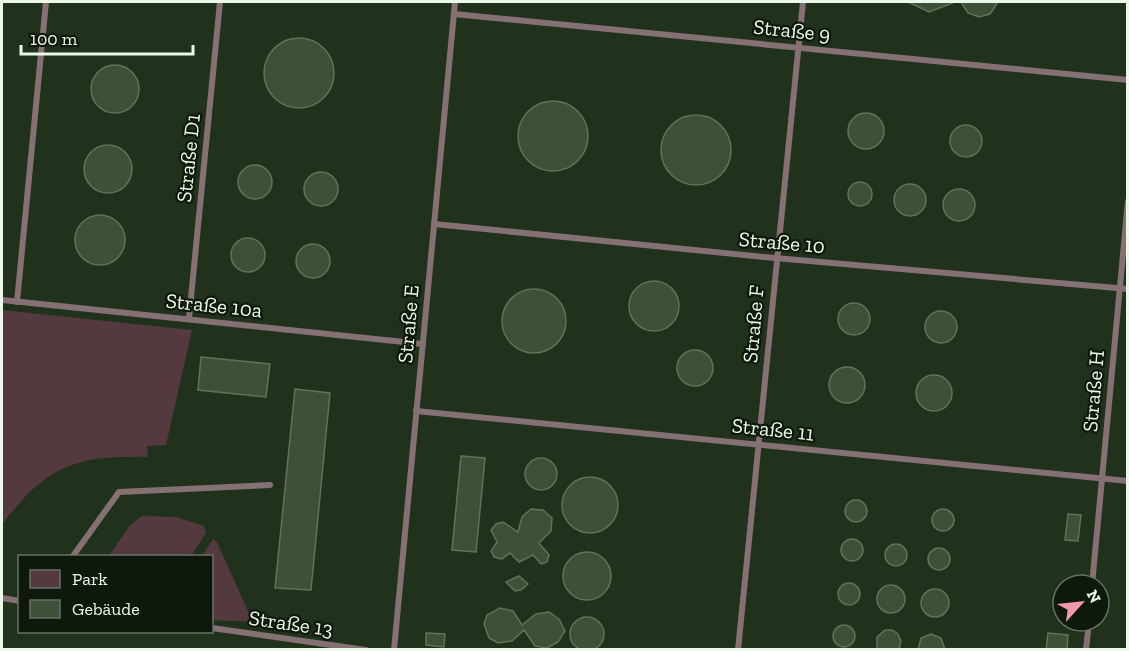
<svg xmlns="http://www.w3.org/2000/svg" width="1129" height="651" viewBox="0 0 1129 651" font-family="'Zilla Slab',serif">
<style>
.green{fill:#54393e}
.building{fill:#3d5139;stroke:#5e7459;stroke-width:1.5}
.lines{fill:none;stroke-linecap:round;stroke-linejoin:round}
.lane{stroke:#857073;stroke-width:6}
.labels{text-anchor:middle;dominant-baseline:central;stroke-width:4.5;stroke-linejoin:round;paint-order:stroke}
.street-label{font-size:21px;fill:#ecf9ea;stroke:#0f180d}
</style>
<rect width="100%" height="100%" fill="#20321b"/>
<g class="green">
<path d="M2 310 192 330 166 445 147 446 148 457C76 455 45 466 2 525Z"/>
<path d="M142 516 176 517 204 526 206 533 191 556H109L130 525Z"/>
<path d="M213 539 217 542 250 616 257 622 212 620V556H202Z"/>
</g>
<g class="building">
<path d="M908 2H955L929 12Z"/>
<path d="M961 2H998L990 14 979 17 968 13Z"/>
<circle cx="299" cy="73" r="35"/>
<circle cx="115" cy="89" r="24"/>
<circle cx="553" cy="136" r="35"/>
<circle cx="866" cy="131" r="18"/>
<circle cx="696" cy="150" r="35"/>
<circle cx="966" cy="141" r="16"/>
<circle cx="108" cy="169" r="24"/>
<circle cx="255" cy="182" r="17"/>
<circle cx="321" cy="189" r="17"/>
<circle cx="860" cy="194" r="12"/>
<circle cx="910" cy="200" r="16"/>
<circle cx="959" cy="205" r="16"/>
<circle cx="100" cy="240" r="25"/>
<circle cx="248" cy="255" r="17"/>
<circle cx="313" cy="261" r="17"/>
<circle cx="654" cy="306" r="25"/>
<circle cx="534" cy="321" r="32"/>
<circle cx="854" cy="319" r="16"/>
<circle cx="941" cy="327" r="16"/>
<circle cx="695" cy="368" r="18"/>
<path d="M201 357 270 364 266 397 198 390Z"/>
<circle cx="847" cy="385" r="18"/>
<circle cx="934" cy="393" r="18"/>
<path d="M295 389 330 393 311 590 275 588Z"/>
<path d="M461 456 485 458 476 552 452 550Z"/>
<circle cx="541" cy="474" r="16"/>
<circle cx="590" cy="505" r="28"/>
<circle cx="856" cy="511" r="11"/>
<path d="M531 509 543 510 552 518 551 531 539 543 549 555 547 562 541 564 533 555 519 562 510 553 502 559 494 557 491 551 497 542 491 530 496 524 503 522 518 532 522 517Z"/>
<circle cx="943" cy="520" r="11"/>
<path d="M1068 514 1081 515 1078 541 1065 540Z"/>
<circle cx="852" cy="550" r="11"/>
<circle cx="896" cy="555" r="11"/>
<circle cx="939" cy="559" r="11"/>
<circle cx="587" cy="576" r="24"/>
<path d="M519 576 528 584 521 590 515 591 506 582Z"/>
<circle cx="849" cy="594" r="11"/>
<circle cx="891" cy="599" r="14"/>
<circle cx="935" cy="603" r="14"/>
<path d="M500 608 513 611 522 625 536 614 549 612 559 619 565 631 558 642 547 648 535 646 524 630 512 641 498 643 489 638 484 624 487 615Z"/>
<circle cx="587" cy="634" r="17"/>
<circle cx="844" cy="636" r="11"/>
<path d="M885 630H892L898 634 901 641 899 650H877V637Z"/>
<path d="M426 633 445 634 444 647 426 645Z"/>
<path d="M1048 633 1068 635 1067 650H1046Z"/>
<path d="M931 634 941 638 945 650H918L921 638Z"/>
</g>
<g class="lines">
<g class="lane">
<path d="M454 14 1128 80"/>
<path d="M434 224 775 258 1128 289"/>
<path d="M2 300 423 344"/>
<path d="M17 302 46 2"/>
<path d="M189 318 220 2"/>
<path d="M416 411 1128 481"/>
<path d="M73 556 119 492 270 485"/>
<path d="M1092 585 1128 201"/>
<path d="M2 598 20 601"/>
<path d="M212 628 366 650"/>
<path d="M394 650 455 2"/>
<path d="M738 650 803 2"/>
<path d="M1086 650 1089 621"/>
</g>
</g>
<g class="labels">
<g class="street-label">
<text transform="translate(792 30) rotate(6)">Straße 9</text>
<text transform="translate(188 158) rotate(-84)">Straße D1</text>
<text transform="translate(782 242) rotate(5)">Straße 10</text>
<text transform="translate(214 305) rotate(6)">Straße 10a</text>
<text transform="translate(408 324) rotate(-85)">Straße E</text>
<text transform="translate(753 324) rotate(-85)">Straße F</text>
<text transform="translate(1093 391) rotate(-85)">Straße H</text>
<text transform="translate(773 429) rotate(6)">Straße 11</text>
<text transform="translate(291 623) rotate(8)">Straße 13</text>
</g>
</g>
<rect width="1129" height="651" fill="none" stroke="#ecf9ea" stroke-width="6"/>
<rect x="18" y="555" width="195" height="78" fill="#0f180d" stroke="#677265" stroke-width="1.5"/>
<rect x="30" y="570" width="30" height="18" fill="#54393e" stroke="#677265" stroke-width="1.5"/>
<text x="72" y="585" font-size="18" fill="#ecf9ea">Park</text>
<rect x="30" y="600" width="30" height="18" fill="#3d5139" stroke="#677265" stroke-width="1.5"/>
<text x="72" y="615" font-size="18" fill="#ecf9ea">Gebäude</text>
<g transform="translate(1081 603) rotate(63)"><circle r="28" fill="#0f180d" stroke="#677265" stroke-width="1.5"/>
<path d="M0-4.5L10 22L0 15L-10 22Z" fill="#f39aaa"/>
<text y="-9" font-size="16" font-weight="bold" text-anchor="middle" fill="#ecf9ea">N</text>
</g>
<path d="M21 45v9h172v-9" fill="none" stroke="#ecf9ea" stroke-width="3"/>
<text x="30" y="45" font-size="18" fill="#ecf9ea" stroke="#0f180d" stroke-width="4.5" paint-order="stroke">100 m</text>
</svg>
